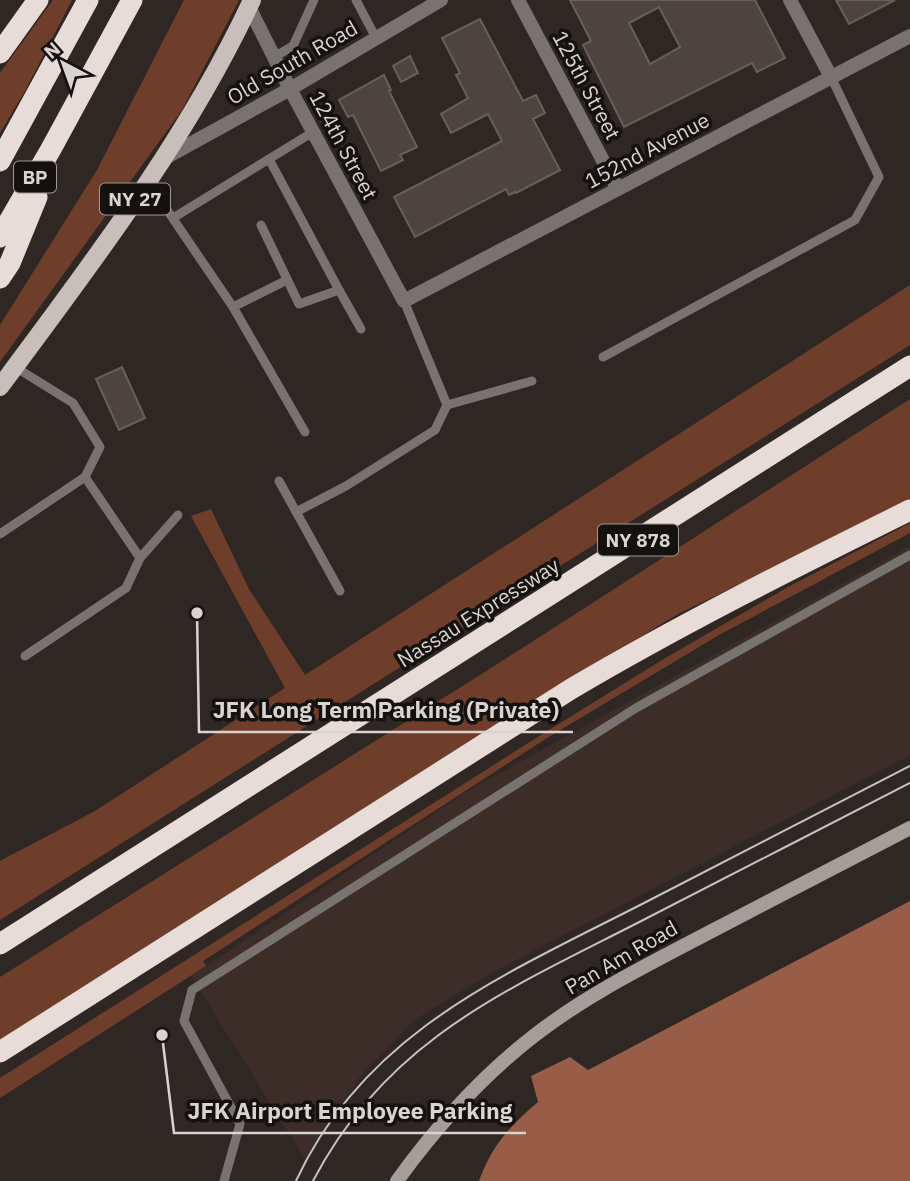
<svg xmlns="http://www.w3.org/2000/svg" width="910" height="1181" viewBox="0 0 910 1181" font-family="'IBM Plex Sans',sans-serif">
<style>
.built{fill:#3c2d28}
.green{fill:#6f3e2a}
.water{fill:#975d46}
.building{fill:#4d4440;stroke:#685e5a;stroke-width:2;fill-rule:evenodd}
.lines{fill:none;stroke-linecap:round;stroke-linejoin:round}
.lane{stroke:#787371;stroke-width:9}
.street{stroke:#787371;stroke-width:14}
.secondary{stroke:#a59d9a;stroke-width:14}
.primary{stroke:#c8beba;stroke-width:18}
.highway{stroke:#e7dcd7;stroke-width:21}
.tram{stroke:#c7c1bf;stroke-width:2}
.labels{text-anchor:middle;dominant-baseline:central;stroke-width:7;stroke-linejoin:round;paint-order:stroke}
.shield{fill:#14110f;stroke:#9e9997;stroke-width:2}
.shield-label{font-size:19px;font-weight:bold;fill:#d9d3d1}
.street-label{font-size:21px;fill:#d9d3d1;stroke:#14110f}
.leader{fill:none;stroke:#d9d3d1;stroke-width:2.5}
.callout-dot{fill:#d9d3d1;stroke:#14110f;stroke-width:2.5}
.callout-label{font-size:23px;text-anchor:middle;font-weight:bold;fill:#d9d3d1;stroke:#14110f;stroke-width:7;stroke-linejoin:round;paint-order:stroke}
</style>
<rect width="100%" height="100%" fill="#2f2723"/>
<path class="built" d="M910 546V755L495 971 414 1020 359 1078 305 1159 191 976 473 788Z"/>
<g class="green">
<path d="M53 0H72L25 91 0 133V73Z"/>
<path d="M184 0H239L182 110 0 362V325L97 170Z"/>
<path d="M910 285V345L0 920V861L95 811 285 688 191 516 211 509 249 589 305 675Z"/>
<path d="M910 399V502L678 614 511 715 0 1040V977L488 670Z"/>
<path d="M910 523V533L719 635 547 738 203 961 206 966 0 1098V1078L544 733 667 657 788 587Z"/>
</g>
<path class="water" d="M910 901V1181H479C492 1145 510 1126 538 1102L531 1076 570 1057 588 1070Z"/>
<g class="building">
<path d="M570 0H755L785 58 757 72 752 63 624 127 583 45 591 41ZM659 7 680 47 650 64 629 23Z"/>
<path d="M836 0H895L849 24Z"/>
<path d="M480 19 523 101 536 95 545 113 533 119 560 170 516 193 515 192 509 195 506 189 415 237 394 197 502 141 488 114 451 133 441 114 468 98 456 75 460 73 442 38Z"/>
<path d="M410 56 418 73 401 82 393 66Z"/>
<path d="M384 75 391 90 389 91 417 147 400 155 403 160 381 171 353 115 348 117 339 100Z"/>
<path d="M122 367 145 418 119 430 96 379Z"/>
</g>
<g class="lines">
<g class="lane">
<path d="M356 0 376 38"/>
<path d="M274 57 293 46 314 0"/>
<path d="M141 189 163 204 233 307 305 432"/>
<path d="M173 218 313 132"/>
<path d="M261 225 299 304 339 290 269 159"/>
<path d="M339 290 361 329"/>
<path d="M404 301 447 405"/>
<path d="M233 307 287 280"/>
<path d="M603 357 855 220 879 177 831 77"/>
<path d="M85 477 140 558"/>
<path d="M279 481 340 591"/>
<path d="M296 512 346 486 435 430 447 405 532 381"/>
<path d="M0 534 85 477 100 447 73 403 15 367"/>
<path d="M25 656 126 588 140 558 178 515"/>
<path d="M224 1181 240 1124 184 1021 192 990 636 708 910 555"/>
</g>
<g class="street">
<path d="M518 0 618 189"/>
<path d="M790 0 831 77"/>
<path d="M249 7 290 89 404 301 910 36"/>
<path d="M163 159 290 89 441 0"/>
</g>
<path class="secondary" d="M397 1181C436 1127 482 1076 535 1035 588 994 649 964 708 933 775 898 843 863 910 828"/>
<path class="primary" d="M0 387C91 264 187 140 252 0"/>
<g class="highway">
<path d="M0 53 38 0"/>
<path d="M0 161 88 0"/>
<path d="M0 237 51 149 132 0"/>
<path d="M0 278 10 263 37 197"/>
<path d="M0 944 910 366"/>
<path d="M0 1052 571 689C681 624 795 567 910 510"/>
</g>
<g class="tram">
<path d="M296 1181C365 1031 508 973 646 902 734 857 822 812 910 766"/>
<path d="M313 1181C388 1036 514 987 651 916 737 872 824 827 910 783"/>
</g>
</g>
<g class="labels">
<g class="shield">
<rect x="14" y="161.5" width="42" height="31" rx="5"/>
<rect x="100" y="183.5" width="70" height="31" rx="5"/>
<rect x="598" y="524.5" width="80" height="31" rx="5"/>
</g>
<g class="shield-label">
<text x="35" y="177">BP</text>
<text x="135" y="199">NY 27</text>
<text x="638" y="540">NY 878</text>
</g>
<g class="street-label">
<text transform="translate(292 62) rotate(-30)">Old South Road</text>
<text transform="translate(587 85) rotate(62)">125th Street</text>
<text transform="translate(344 145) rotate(62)">124th Street</text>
<text transform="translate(647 150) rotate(-28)">152nd Avenue</text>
<text transform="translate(478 612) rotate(-32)">Nassau Expressway</text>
<text transform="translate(621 957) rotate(-30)">Pan Am Road</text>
</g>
</g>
<path class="leader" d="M197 613L199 732H573M162 1035L174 1133H526"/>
<g class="callout-dot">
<circle cx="197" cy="613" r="7"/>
<circle cx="162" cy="1035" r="7"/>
</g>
<g class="callout-label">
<text x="386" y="718">JFK Long Term Parking (Private)</text>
<text x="350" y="1119">JFK Airport Employee Parking</text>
</g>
<g transform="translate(63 63) rotate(319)" stroke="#14110f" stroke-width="5" paint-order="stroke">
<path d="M0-5L12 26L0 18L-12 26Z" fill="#d9d3d1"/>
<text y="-10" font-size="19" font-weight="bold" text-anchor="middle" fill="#d9d3d1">N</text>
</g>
</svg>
